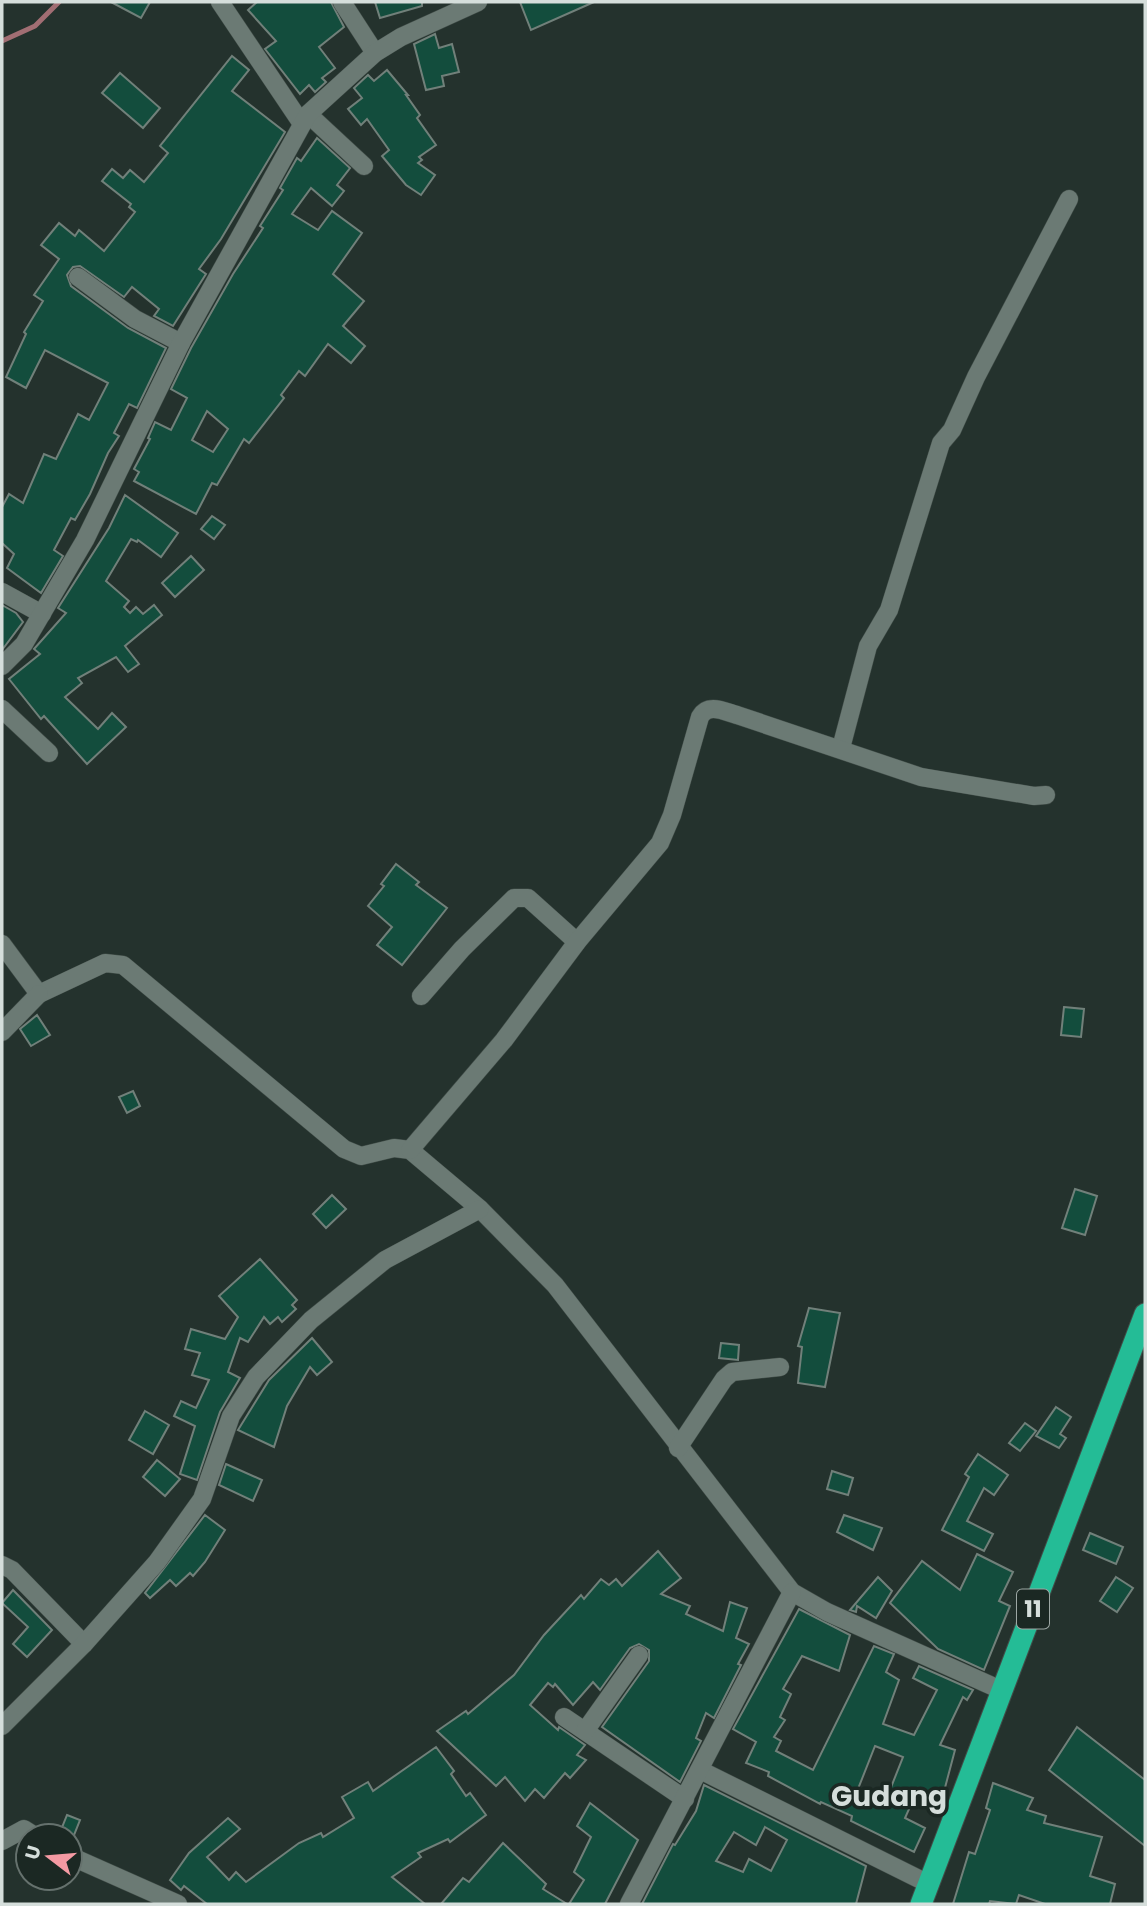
<svg xmlns="http://www.w3.org/2000/svg" width="1147" height="1906" viewBox="0 0 1147 1906" font-family="Poppins,sans-serif">
<style>
.lines{fill:none;stroke-linecap:round;stroke-linejoin:round}
.stream{stroke:#a16e73;stroke-width:5}
.building{fill:#134d3d;stroke:#71807a;stroke-width:2;fill-rule:evenodd}
.street-casing{stroke:#414d48;stroke-width:19}
.highway-casing{stroke:#414d48;stroke-width:23}
.street{stroke:#6b7a74;stroke-width:18}
.highway{stroke:#24bc96;stroke-width:21}
.labels{text-anchor:middle;dominant-baseline:central;stroke-width:7;stroke-linejoin:round;paint-order:stroke}
.shield{fill:#1b2823;stroke:#9da7a4;stroke-width:2}
.shield-label{font-size:23px;font-weight:bold;fill:#d5dedb}
.quarter-label{font-size:28px;font-weight:bold;fill:#d5dedb;stroke:#1b2823}
</style>
<rect width="100%" height="100%" fill="#24322d"/>
<g class="lines">
<path class="stream" d="M2 41 35 26 59 2"/>
</g>
<g class="building">
<path d="M111 2H150L141 18Z"/>
<path d="M257 2H331L344 27 319 47 335 68 322 78 326 82 315 92 309 85 300 94 265 49 276 41 248 10Z"/>
<path d="M375 2H422V6L380 18Z"/>
<path d="M520 2H594L531 30Z"/>
<path d="M435 34 439 48 452 44 459 72 442 76 444 86 426 90 414 44Z"/>
<path d="M232 56 249 70 232 91 285 132 221 239 199 269 206 274 173 326 154 316 159 309 132 287 124 297 80 266 73 267 67 275 71 286 128 328 166 348 137 408 129 404 114 433 119 436 108 453 90 494 75 520 71 518 54 550 63 556 41 593 7 568 14 554 2 543V507L9 494 23 503 44 454 56 459 78 414 89 420 108 383 45 350 26 388 6 377 26 334 24 332 43 301 34 295 59 259 41 245 59 223 75 236 79 230 104 251 135 212 129 207 131 204 102 181 112 169 123 178 130 170 144 182 168 153 160 146Z"/>
<path d="M387 70 408 95H406L420 115 417 118 436 145 419 157 422 160 418 163 435 175 421 195 406 185 382 156 389 150 367 119 361 125 348 109 362 98 354 88 368 75 374 81Z"/>
<path d="M120 73 160 108 143 128 102 93Z"/>
<path d="M317 138 350 168 337 185 344 191 332 206 311 188 292 214 318 230 332 211 362 233 333 274 364 301 343 326 365 346 351 363 328 344 305 376 299 371 281 395 284 398 249 443 244 439 217 485 212 483 196 514 134 481 139 472 134 469 150 439 148 438 155 422 171 430 187 398 171 389 191 348 233 274 263 228 260 226 283 190 280 188 297 158 301 161ZM207 411 228 429 213 452 192 440Z"/>
<path d="M125 495 178 533 161 557 138 540 137 542 131 539 106 581 129 601 124 607 130 613 136 607 143 614 154 605 162 615 125 646 139 664 128 672 116 657 78 678 82 683 65 697 98 729 112 713 126 727 87 764 44 716 41 719 9 679 40 654 34 649 66 613 58 608 109 528Z"/>
<path d="M212 516 225 525 214 539 201 529Z"/>
<path d="M191 556 204 570 175 597 162 583Z"/>
<path d="M2 605 16 613 23 622 2 650Z"/>
<path d="M396 864 419 882 416 885 447 908 402 965 377 945 392 927 368 906 384 886 381 884Z"/>
<path d="M1064 1007 1084 1009 1081 1037 1061 1035Z"/>
<path d="M37 1015 50 1035 31 1046 20 1029Z"/>
<path d="M133 1091 140 1106 127 1113 119 1097Z"/>
<path d="M1075 1189 1097 1196 1085 1235 1062 1228Z"/>
<path d="M332 1195 346 1209 326 1228 313 1214Z"/>
<path d="M260 1259 297 1300 292 1305 296 1309 282 1322 278 1317 270 1324 264 1317 248 1342 240 1338 228 1372 240 1378 220 1412 197 1480 180 1474 195 1426 174 1416 181 1401 196 1408 209 1380 192 1375 200 1353 185 1349 191 1329 225 1339 238 1317 219 1296Z"/>
<path d="M809 1308 840 1313 825 1387 798 1383 802 1347 798 1346Z"/>
<path d="M312 1338 332 1362 317 1375 310 1367 287 1406 274 1447 238 1430 269 1380Z"/>
<path d="M721 1343 739 1345 738 1360 719 1358Z"/>
<path d="M1056 1407 1071 1417 1060 1434 1066 1438 1059 1448 1036 1436Z"/>
<path d="M145 1411 169 1425 153 1454 129 1440Z"/>
<path d="M1025 1423 1036 1431 1020 1451 1009 1443Z"/>
<path d="M978 1454 1008 1475 994 1495 984 1488 967 1521 993 1534 984 1551 942 1530 969 1477 965 1474Z"/>
<path d="M157 1460 180 1479 165 1496 143 1477Z"/>
<path d="M226 1464 262 1480 253 1501 219 1485Z"/>
<path d="M832 1471 853 1478 848 1495 827 1489Z"/>
<path d="M205 1515 225 1530 205 1562 193 1576 190 1573 176 1586 170 1580 150 1598 145 1593Z"/>
<path d="M844 1515 882 1528 873 1550 837 1532Z"/>
<path d="M1090 1533 1123 1547 1116 1564 1083 1550Z"/>
<path d="M658 1551 681 1578 661 1594 690 1606 686 1614 723 1631 730 1602 747 1608 736 1638 749 1644 738 1664 741 1665 714 1718 706 1713 696 1738 701 1741 680 1782 602 1727 649 1661V1650L639 1644 630 1648 600 1690 593 1682 573 1705 555 1684 553 1687 548 1683 530 1705 558 1730 559 1727 585 1745 577 1755 586 1760 570 1778 565 1773 544 1798 535 1789 525 1801 505 1777 496 1786 437 1731 466 1711 468 1714 514 1675 544 1635 581 1595 584 1599 601 1579 609 1585 616 1579 622 1586Z"/>
<path d="M977 1554 1013 1572 999 1601 1010 1606 984 1670 938 1649 890 1603 922 1561 960 1590Z"/>
<path d="M878 1577 892 1591 876 1618 857 1606 856 1612 850 1610Z"/>
<path d="M1116 1577 1133 1588 1117 1612 1100 1601Z"/>
<path d="M13 1590 52 1630 27 1657 13 1644 28 1627 2 1603Z"/>
<path d="M799 1609 850 1635 839 1671 802 1656 783 1689 791 1694 780 1717 785 1720 774 1737 781 1741 776 1751 813 1770 874 1646 894 1654 886 1672 899 1680 883 1724 914 1735 937 1690 913 1678 919 1666 973 1690 967 1700 963 1697 940 1745 955 1750 942 1799 917 1791 905 1818 925 1828 914 1852 851 1821 852 1816 821 1802 820 1804 768 1776 769 1772 746 1763 756 1742 733 1729ZM875 1746 903 1757 884 1805 856 1794Z"/>
<path d="M1077 1727 1145 1780V1846L1049 1770Z"/>
<path d="M436 1747 454 1771 451 1774 466 1796 470 1793 486 1815 450 1842 448 1839 418 1853 421 1857 392 1877 425 1904H207L184 1886 181 1890 170 1880 189 1853 228 1818 240 1829 207 1857 229 1880 236 1872 246 1882 299 1843 321 1833 323 1837 354 1818 342 1797 368 1782 373 1791Z"/>
<path d="M993 1783 1033 1798 1027 1810 1046 1816 1044 1823 1102 1837 1090 1876 1115 1884 1110 1904H1045L1019 1895 1016 1904 990 1901 989 1904H953L969 1852 975 1854 990 1810 986 1808Z"/>
<path d="M704 1785 866 1866 856 1904H642L673 1844 675 1845 696 1811ZM765 1827 787 1840 771 1871 749 1859 743 1872 716 1861 734 1832 756 1845Z"/>
<path d="M590 1803 638 1840 605 1904H569L584 1880 574 1872 591 1837 577 1826Z"/>
<path d="M67 1815 80 1820 72 1840 70 1836 59 1835Z"/>
<path d="M503 1843 546 1884 543 1889 567 1904H441L463 1878 469 1882Z"/>
</g>
<g class="lines">
<defs>
<g id="street">
<path d="M220 2 302 124"/>
<path d="M342 2 375 53"/>
<path d="M308 114 364 166"/>
<path d="M78 277 135 319 181 343"/>
<path d="M2 592 42 614"/>
<path d="M2 666 24 644 85 540 181 343 308 114 375 53 401 37 478 2"/>
<path d="M2 709 49 753"/>
<path d="M841 748 868 646 889 610 941 443 952 430 976 377 1069 199"/>
<path d="M2 944 39 994 105 963 123 965 344 1149 361 1156 394 1148 410 1150 480 1209 555 1285 792 1592 827 1612 1001 1690"/>
<path d="M421 996 462 949 514 898H528L577 942"/>
<path d="M2 1032 39 994"/>
<path d="M410 1150 504 1040 577 942 660 843 672 815 700 717C708 703 723 711 737 715L921 777 1034 796 1046 795"/>
<path d="M678 1448 724 1379 732 1372 780 1367"/>
<path d="M2 1565 12 1570 84 1644"/>
<path d="M564 1717 685 1799"/>
<path d="M2 1726 84 1644 157 1562 202 1499 231 1416 256 1377 311 1320 385 1260 480 1209"/>
<path d="M585 1731 639 1655"/>
<path d="M700 1770 929 1884"/>
<path d="M2 1841 24 1829 35 1836"/>
<path d="M70 1856 178 1904"/>
<path d="M629 1904 792 1592"/>
</g>
<path id="highway" d="M921 1904 1145 1314"/>
</defs>
<use href="#street" class="street-casing"/>
<use href="#highway" class="highway-casing"/>
<use href="#street" class="street"/>
<use href="#highway" class="highway"/>
</g>
<g class="labels">
<rect class="shield" x="1017" y="1589.5" width="32" height="39" rx="5"/>
<g class="shield-label">
<text x="1033" y="1609">11</text>
</g>
<g class="quarter-label">
<text x="889" y="1796">Gudang</text>
</g>
</g>
<rect width="1147" height="1906" fill="none" stroke="#d5dedb" stroke-width="7"/>
<g transform="translate(49 1857) rotate(286)"><circle r="33" fill="#1b2823" stroke="#65716d" stroke-width="2"/>
<path d="M0-5L12 26L0 18L-12 26Z" fill="#f49aa3"/>
<text y="-10" font-size="19" font-weight="bold" text-anchor="middle" fill="#d5dedb">U</text>
</g>
</svg>
